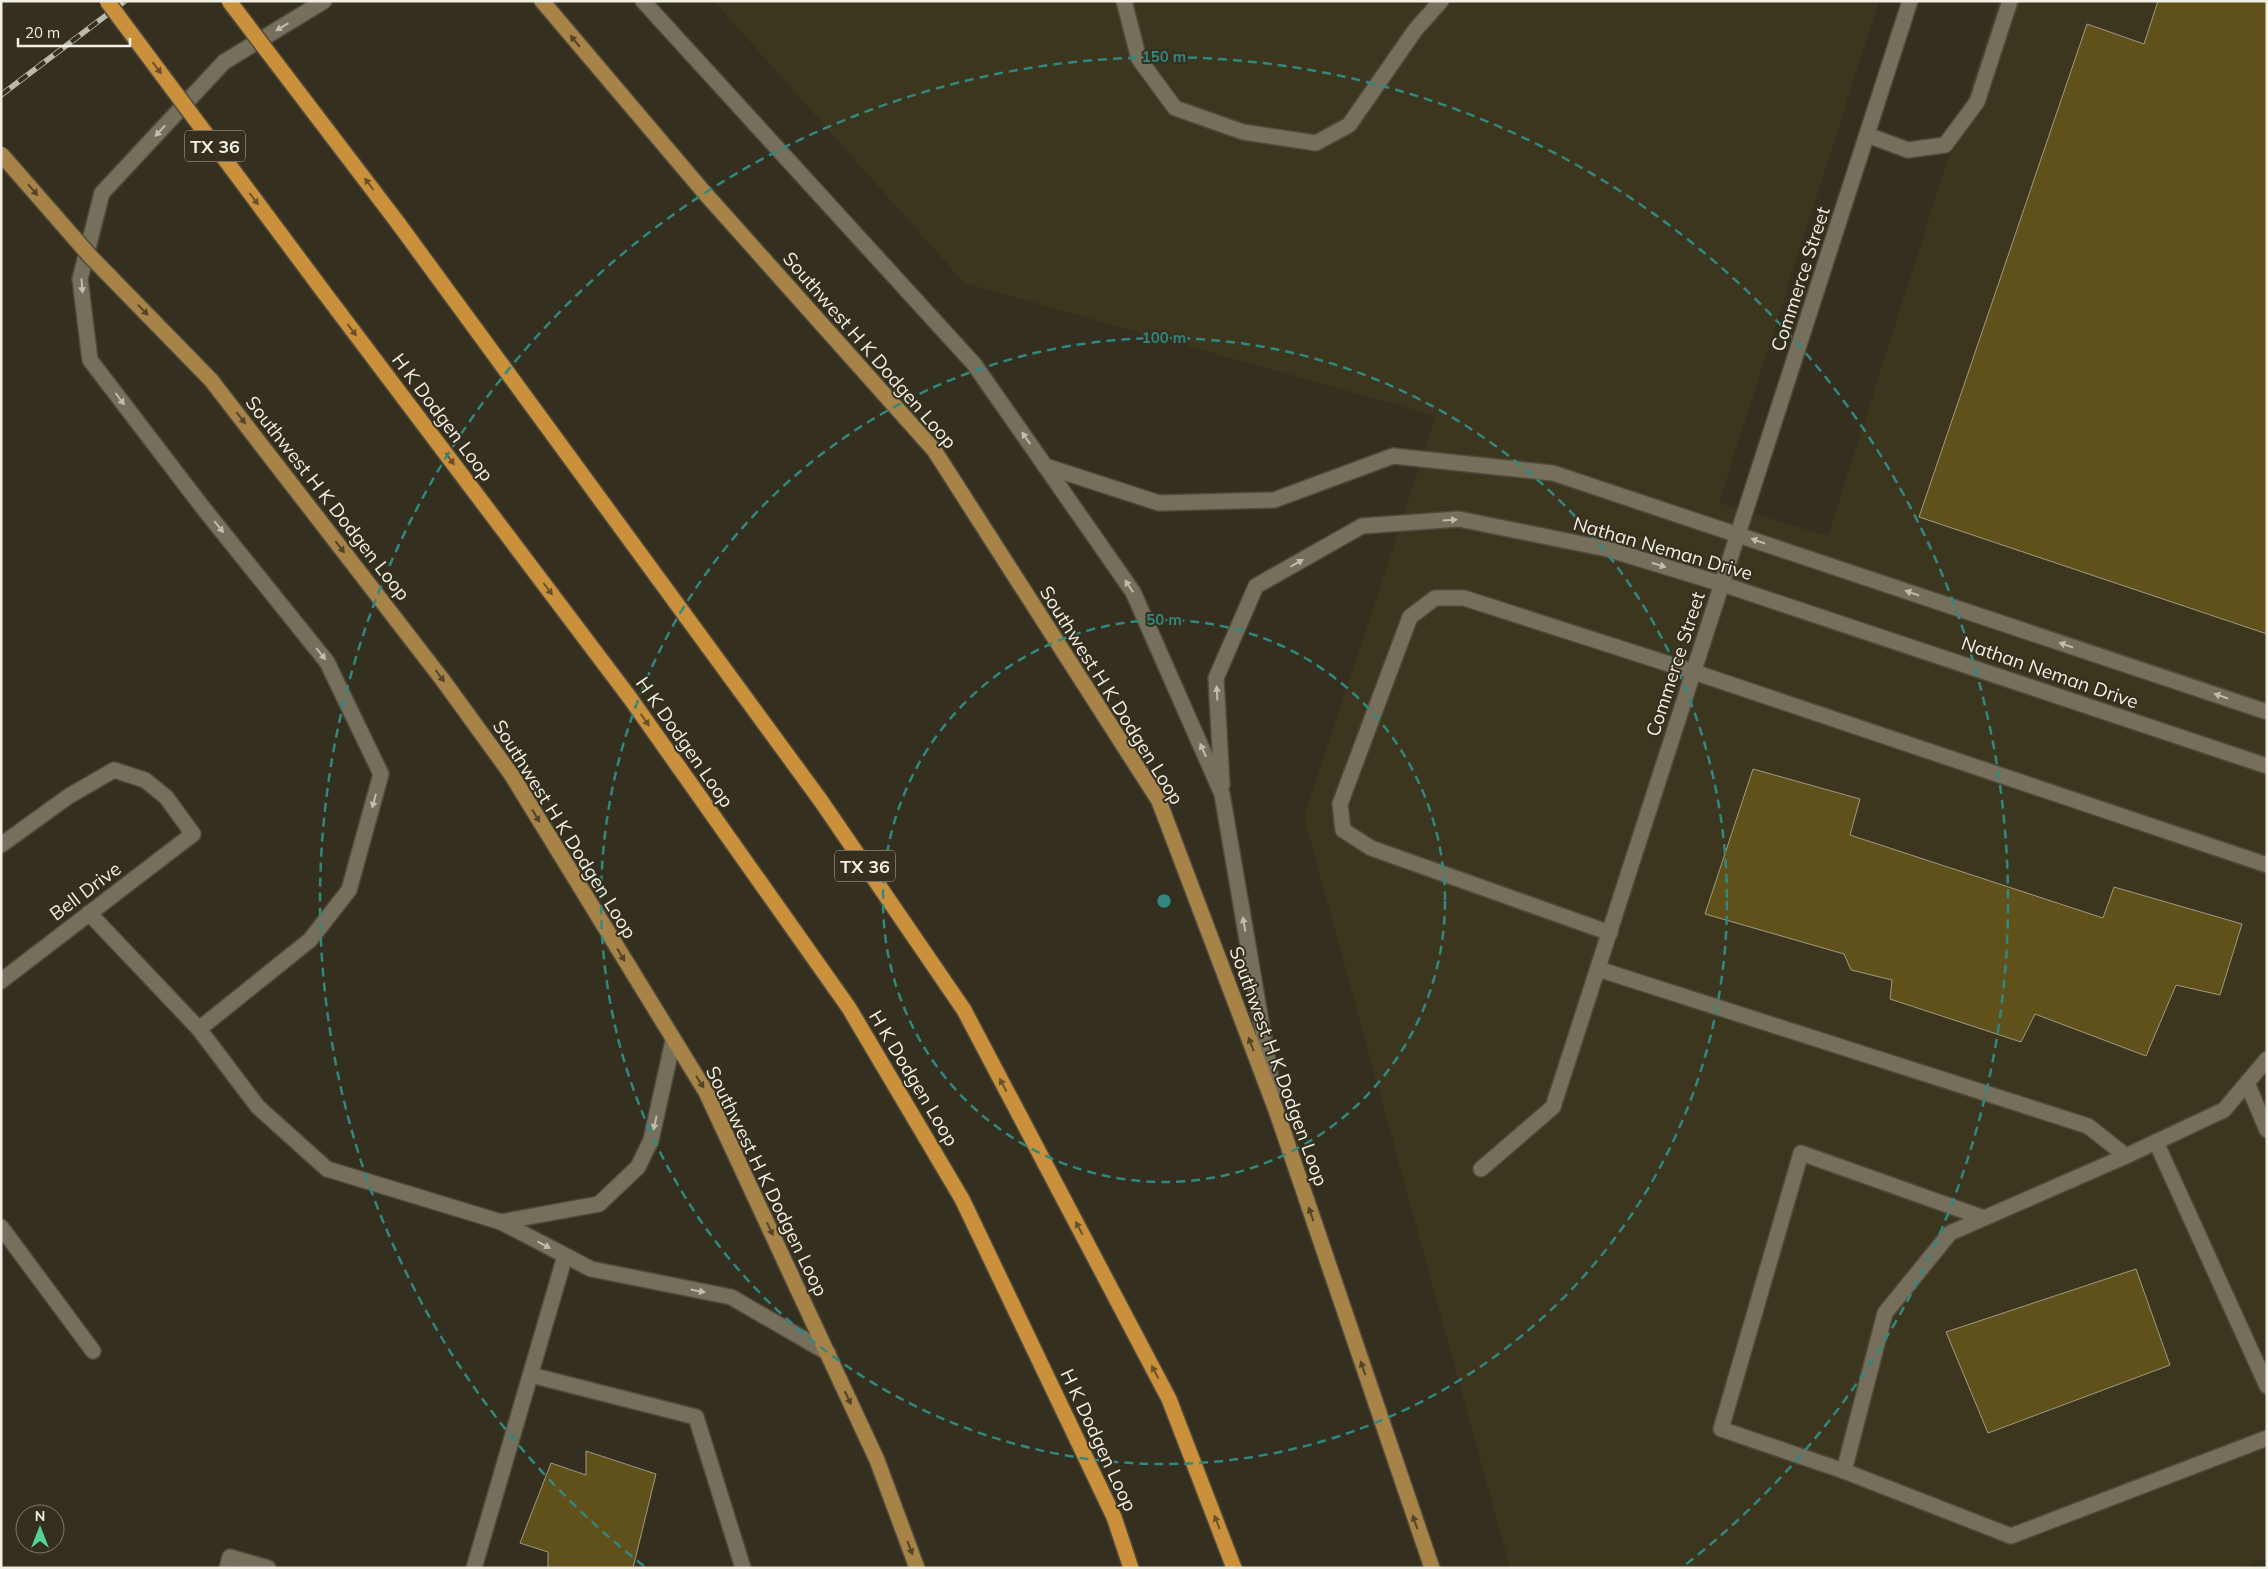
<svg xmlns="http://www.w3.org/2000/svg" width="2268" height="1569" viewBox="0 0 2268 1569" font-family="Mulish,sans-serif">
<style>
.built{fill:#3d361e}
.building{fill:#605019;stroke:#a09a86}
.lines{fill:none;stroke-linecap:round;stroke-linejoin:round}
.minor-casing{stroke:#4f4b3c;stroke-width:18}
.major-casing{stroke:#4f4b3c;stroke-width:18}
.highway-casing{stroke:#4f4b3c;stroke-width:18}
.minor{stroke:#756f5c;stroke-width:15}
.major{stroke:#a88348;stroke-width:15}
.highway{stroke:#ca903b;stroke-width:15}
.rail-casing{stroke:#bcb9ac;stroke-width:5.5}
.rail{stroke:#342f1e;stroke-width:4;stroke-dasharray:11;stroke-linecap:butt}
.major-bridge-casing{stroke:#4f4b3c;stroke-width:18;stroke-linecap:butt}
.highway-bridge-casing{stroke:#4f4b3c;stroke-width:18;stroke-linecap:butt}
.major-bridge{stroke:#a88348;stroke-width:15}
.highway-bridge{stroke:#ca903b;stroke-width:15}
.oneway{fill:#c0bcae}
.oneway2{fill:#514428}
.oneway3{fill:#685128}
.ring{fill:none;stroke:#318880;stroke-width:2.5;stroke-dasharray:9 6}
.labels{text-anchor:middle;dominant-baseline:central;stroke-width:4;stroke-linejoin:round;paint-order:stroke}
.shield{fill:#342f1e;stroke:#b9b5a9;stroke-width:1}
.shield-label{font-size:18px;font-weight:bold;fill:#f2efe4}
.street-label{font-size:19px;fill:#f2efe4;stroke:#342f1e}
.centre{fill:#318880;stroke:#342f1e;stroke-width:2.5}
.ring-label{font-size:15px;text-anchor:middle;font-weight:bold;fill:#318880;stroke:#342f1e;stroke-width:4;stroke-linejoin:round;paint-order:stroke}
</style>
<rect width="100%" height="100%" fill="#342f1e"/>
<path class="built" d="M714 1H1879L1719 503 1828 536 1998 1H2267V1558L2242 1568H1510L1304 817 1436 416 964 283Z"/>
<g class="building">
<path d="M2158 1H2267V634L1919 517 2087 24 2144 44Z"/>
<path d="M1753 769 1860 799 1850 835 2103 918 2114 887 2242 924 2220 995 2176 985 2146 1056 2035 1014 2021 1042 1890 999 1892 980 1851 970 1844 954 1705 914Z"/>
<path d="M2136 1269 2170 1365 1988 1433 1946 1332Z"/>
<path d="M586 1451 656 1474 633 1568H548V1552L520 1543 551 1463 586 1475Z"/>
</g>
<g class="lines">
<defs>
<g id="minor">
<path d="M643 1 974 364 1133 592 1222 794 1273 1091"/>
<path d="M1124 1 1139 59 1175 108 1243 132 1316 143 1349 125 1416 29 1441 1"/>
<path d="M1867 135 1908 150 1945 145 1977 102 2010 1"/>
<path d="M1045 466 1159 503 1274 500 1393 456 1553 473 2267 712"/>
<path d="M1222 785 1216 678 1256 586 1362 526 1459 519 1607 549 1722 584 2267 766"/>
<path d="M1 845 69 796 114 770 145 780 166 797 193 834 1 981"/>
<path d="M89 913 199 1029 258 1107 327 1169 501 1222 591 1269 731 1297 828 1353"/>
<path d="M1610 933 1371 848 1343 830 1340 804 1410 617 1435 598H1464L1694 672 2267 865"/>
<path d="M1598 969 2088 1126 2126 1156 1950 1233 1885 1313 1844 1471 2011 1536 2267 1438"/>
<path d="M199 1029 310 940 349 890 381 774 327 662 204 509 90 360 80 279 102 193 224 62 324 1"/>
<path d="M2247 1083 2267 1130"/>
<path d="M2156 1142 2267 1386"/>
<path d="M2126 1156 2224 1110 2267 1059"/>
<path d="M1481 1169 1553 1107 1910 1"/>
<path d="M501 1222 599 1204 638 1167 651 1140 673 1041"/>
<path d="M1 1227 93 1351"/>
<path d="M531 1375 696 1417 743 1568"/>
<path d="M1844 1471 1721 1429 1801 1153 1984 1218"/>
<path d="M227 1568 230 1557 268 1568"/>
<path d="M474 1568 565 1256"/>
</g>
<g id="major">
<path d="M542 1 703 191 934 450 1159 801 1276 1110 1432 1568"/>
<path d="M211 380 442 679 511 774 706 1092 877 1460 917 1568"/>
</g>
<g id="highway">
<path d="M398 223 821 801 964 1010 1169 1399 1234 1568"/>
<path d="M323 291 630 698 849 1008 962 1199 1114 1517 1131 1568"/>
</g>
</defs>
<use href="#minor" class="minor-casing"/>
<use href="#major" class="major-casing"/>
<use href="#highway" class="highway-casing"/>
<use href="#minor" class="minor"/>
<use href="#major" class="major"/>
<use href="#highway" class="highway"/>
<defs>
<path id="rail" d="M1 95 125 1"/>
</defs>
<use href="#rail" class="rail-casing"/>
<use href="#rail" class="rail"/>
<defs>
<path id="major-bridge" d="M1 154 90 256 211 380"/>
<g id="highway-bridge">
<path d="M107 1 323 291"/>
<path d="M229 1 398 223"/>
</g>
</defs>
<use href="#major-bridge" class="major-bridge-casing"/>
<use href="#highway-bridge" class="highway-bridge-casing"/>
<use href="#major-bridge" class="major-bridge"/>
<use href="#highway-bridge" class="highway-bridge"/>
</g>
<defs><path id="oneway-solid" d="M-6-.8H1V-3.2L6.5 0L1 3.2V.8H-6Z" transform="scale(1.25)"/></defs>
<g class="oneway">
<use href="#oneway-solid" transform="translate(282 27) rotate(149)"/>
<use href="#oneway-solid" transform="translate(160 131) rotate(133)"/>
<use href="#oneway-solid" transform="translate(82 286) rotate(86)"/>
<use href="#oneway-solid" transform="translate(120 399) rotate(53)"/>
<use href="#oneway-solid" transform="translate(1026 438) rotate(-125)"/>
<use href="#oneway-solid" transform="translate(1450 520) rotate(-4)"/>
<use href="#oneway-solid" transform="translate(219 527) rotate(51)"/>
<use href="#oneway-solid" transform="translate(1758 541) rotate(-161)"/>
<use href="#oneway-solid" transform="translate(1297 563) rotate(-30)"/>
<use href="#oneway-solid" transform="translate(1659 565) rotate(17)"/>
<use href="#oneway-solid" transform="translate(1129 586) rotate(-124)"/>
<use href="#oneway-solid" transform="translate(1912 593) rotate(-161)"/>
<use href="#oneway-solid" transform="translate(2066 645) rotate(-161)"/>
<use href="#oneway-solid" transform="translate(321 654) rotate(51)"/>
<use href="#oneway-solid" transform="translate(1217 693) rotate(-93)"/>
<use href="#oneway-solid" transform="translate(2221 696) rotate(-161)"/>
<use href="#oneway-solid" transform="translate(1203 750) rotate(-114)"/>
<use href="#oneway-solid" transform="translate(374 801) rotate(105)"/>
<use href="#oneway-solid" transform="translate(1244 924) rotate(-100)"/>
<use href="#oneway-solid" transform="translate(655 1123) rotate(103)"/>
<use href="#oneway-solid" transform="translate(544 1245) rotate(28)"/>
<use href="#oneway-solid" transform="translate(698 1291) rotate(11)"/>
</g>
<g class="oneway2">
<use href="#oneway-solid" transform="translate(575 41) rotate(-130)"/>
<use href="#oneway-solid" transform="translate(33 190) rotate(49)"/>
<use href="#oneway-solid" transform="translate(143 310) rotate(46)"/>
<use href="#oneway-solid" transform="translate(241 418) rotate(52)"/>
<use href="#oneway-solid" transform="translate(340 547) rotate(52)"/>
<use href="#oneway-solid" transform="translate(440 676) rotate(53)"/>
<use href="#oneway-solid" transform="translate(536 816) rotate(59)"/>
<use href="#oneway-solid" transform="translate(621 955) rotate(59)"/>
<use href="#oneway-solid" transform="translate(1251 1044) rotate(-111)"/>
<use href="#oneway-solid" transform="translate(700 1082) rotate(57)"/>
<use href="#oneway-solid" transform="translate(1311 1214) rotate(-109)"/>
<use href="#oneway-solid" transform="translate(770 1229) rotate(65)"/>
<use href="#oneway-solid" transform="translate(1363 1368) rotate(-109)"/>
<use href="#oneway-solid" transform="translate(848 1398) rotate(65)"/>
<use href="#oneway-solid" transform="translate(1415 1522) rotate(-109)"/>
<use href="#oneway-solid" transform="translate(910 1548) rotate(69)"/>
</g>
<g class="oneway3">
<use href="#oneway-solid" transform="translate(157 68) rotate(53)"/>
<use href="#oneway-solid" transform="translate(369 184) rotate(-127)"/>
<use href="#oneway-solid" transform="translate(254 199) rotate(53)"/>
<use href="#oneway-solid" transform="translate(352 330) rotate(53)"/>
<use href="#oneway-solid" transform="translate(450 459) rotate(53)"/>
<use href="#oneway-solid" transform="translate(548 589) rotate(53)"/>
<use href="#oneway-solid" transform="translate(645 720) rotate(55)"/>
<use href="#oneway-solid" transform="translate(1003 1085) rotate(-118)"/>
<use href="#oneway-solid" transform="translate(1079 1228) rotate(-118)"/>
<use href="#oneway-solid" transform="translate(1155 1372) rotate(-118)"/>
<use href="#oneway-solid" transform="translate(1217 1522) rotate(-111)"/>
</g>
<g class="ring">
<circle cx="1164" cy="901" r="281"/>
<circle cx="1164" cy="901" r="563"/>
<path d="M644 1566A844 844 0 1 1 1684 1566"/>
</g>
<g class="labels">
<g class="shield">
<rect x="185" y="130.5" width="60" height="31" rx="4"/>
<rect x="835" y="850.5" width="60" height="31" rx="4"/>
</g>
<g class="shield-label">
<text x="215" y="146">TX 36</text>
<text x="865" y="866">TX 36</text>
</g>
<g class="street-label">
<text transform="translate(1800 279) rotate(-72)">Commerce Street</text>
<text transform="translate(870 350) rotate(49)">Southwest H K Dodgen Loop</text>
<text transform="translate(443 417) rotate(53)">H K Dodgen Loop</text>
<text transform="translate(328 498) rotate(52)">Southwest H K Dodgen Loop</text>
<text transform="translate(1663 548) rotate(16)">Nathan Neman Drive</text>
<text transform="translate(1675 664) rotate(-72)">Commerce Street</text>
<text transform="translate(2050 672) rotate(19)">Nathan Neman Drive</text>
<text transform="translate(1112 695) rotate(58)">Southwest H K Dodgen Loop</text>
<text transform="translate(685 742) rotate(55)">H K Dodgen Loop</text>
<text transform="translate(565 829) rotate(58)">Southwest H K Dodgen Loop</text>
<text transform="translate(85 891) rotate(-37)">Bell Drive</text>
<text transform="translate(1279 1066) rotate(70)">Southwest H K Dodgen Loop</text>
<text transform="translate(914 1078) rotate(59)">H K Dodgen Loop</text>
<text transform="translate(767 1181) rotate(64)">Southwest H K Dodgen Loop</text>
<text transform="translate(1099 1440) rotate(65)">H K Dodgen Loop</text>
</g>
</g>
<circle cx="1164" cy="901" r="8" class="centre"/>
<g class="ring-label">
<text x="1164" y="62">150 m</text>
<text x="1164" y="343">100 m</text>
<text x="1164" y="625">50 m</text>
</g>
<rect width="2268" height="1569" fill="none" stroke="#f2efe4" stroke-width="5"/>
<g transform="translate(40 1529)"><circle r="24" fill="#342f1e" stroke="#807c6d"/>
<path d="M0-4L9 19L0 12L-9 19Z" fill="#53d396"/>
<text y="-8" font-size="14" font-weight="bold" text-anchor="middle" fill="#f2efe4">N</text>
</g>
<path d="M18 38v8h112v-8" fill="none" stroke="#f2efe4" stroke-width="2.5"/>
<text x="25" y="38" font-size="15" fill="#f2efe4" stroke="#342f1e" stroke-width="4" paint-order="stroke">20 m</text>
</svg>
